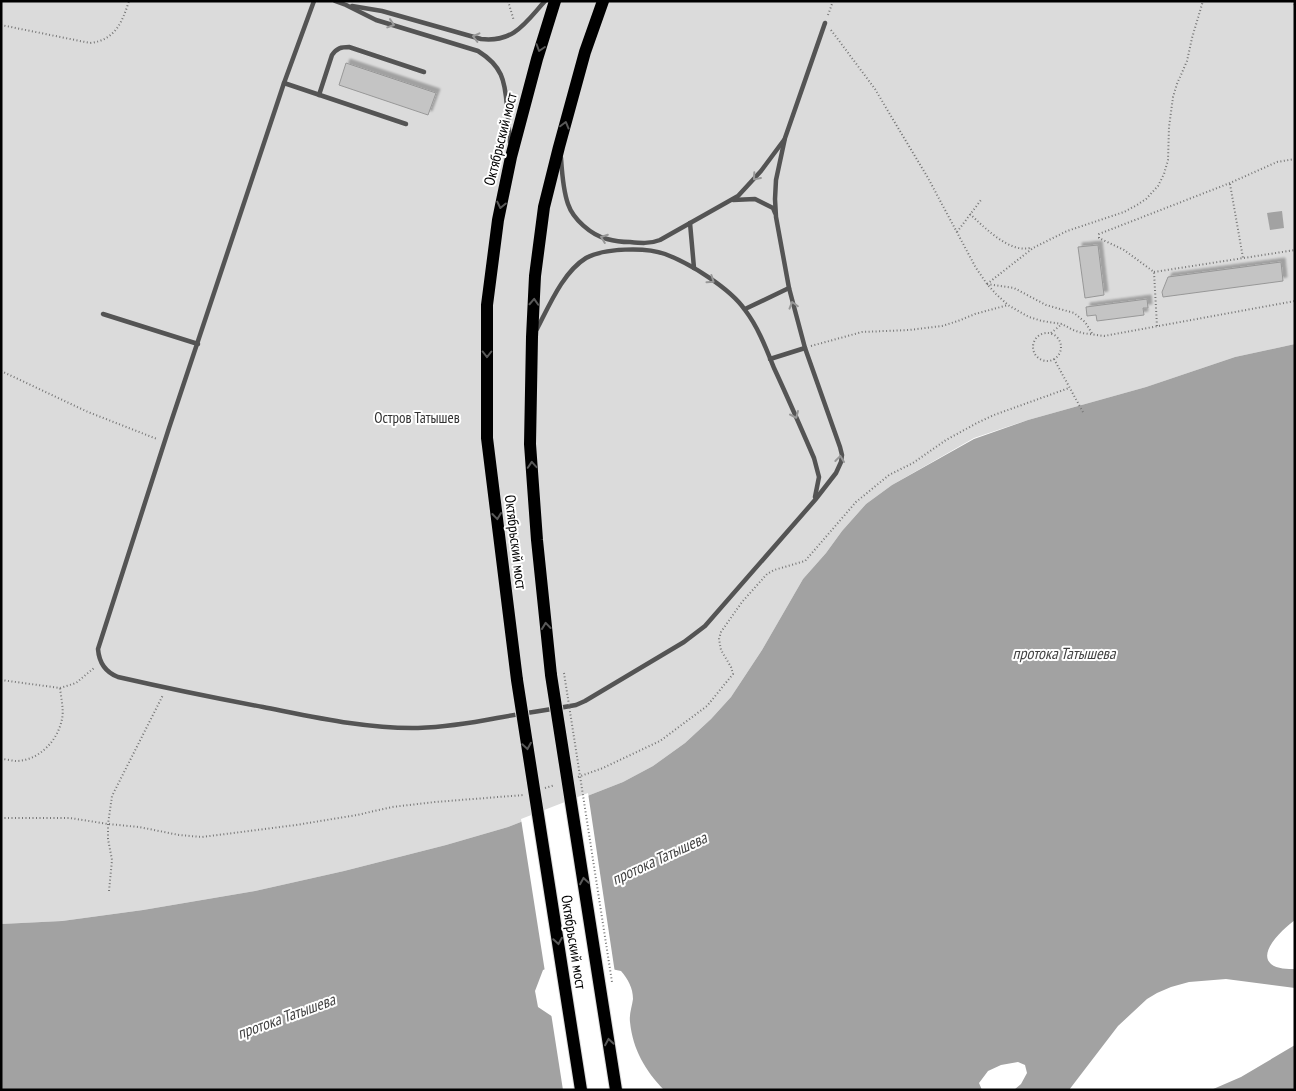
<svg xmlns="http://www.w3.org/2000/svg" width="1296" height="1091" viewBox="0 0 1296 1091" font-family="'PT Sans Narrow',sans-serif">
<style>
.green{fill:#dbdbdb}
.water{fill:#a2a2a2}
.pier{fill:#fff}
.building{fill:#c4c4c4;stroke:#989898;filter:url(#shadow)}
.lines{fill:none;stroke-linecap:round;stroke-linejoin:round}
.primary-casing{stroke:#dbdbdb;stroke-width:14}
.path{stroke:#767676;stroke-width:2;stroke-dasharray:1 2.5;stroke-linecap:butt}
.service{stroke:#545454;stroke-width:4.5}
.primary{stroke:#000;stroke-width:12}
.primary-bridge-casing{stroke:#dbdbdb;stroke-width:14;stroke-linecap:butt}
.path-bridge{stroke:#767676;stroke-width:2;stroke-dasharray:1 2.5;stroke-linecap:butt}
.primary-bridge{stroke:#000;stroke-width:12}
.oneway{stroke:#989898}
.oneway2{stroke:#595959}
.labels{text-anchor:middle;dominant-baseline:central;stroke-width:4;stroke-linejoin:round;paint-order:stroke}
.street-label{font-size:15px;fill:#000;stroke:#fff}
.park-label{font-size:15px;fill:#323232;stroke:#fff}
.water-label{font-size:16px;font-style:italic;fill:#434343;stroke:#fff}
</style>
<defs>
<filter id="shadow"><feDropShadow dx="4" dy="-4" stdDeviation="1" flood-color="#0004"/></filter>
</defs>
<rect width="100%" height="100%" fill="#fff"/>
<path class="green" d="M1 1H1295V344L1235 357 1146 387 1028 420 974 438 892 485 866 504 842 531 826 553 803 579 762 650 731 697 711 719 685 743 653 766 623 782 508 827 446 845 344 871 255 891 143 910 62 921 1 924Z"/>
<g class="water">
<path d="M1282 211 1284 228 1270 230 1267 213Z"/>
<path d="M1295 344V920C1285 927 1257 952 1271 964 1277 969 1288 969 1295 969V988L1226 979 1189 982 1171 987 1157 993 1147 999 1118 1026 1069 1090H1014L1021 1084 1027 1073 1025 1065 1018 1062 1001 1065 988 1071 979 1083 982 1090H664C645 1070 633 1050 630 1022 629 1014 632 1007 633 999 633 988 628 979 621 971L568 960 543 970 535 991 538 1007 562 1023 580 1090H1V924L62 921 143 910 255 891 344 871 446 845 508 827 623 782 653 766 685 743 711 719 731 697 762 650 803 579 826 553 842 531 866 504 892 485 974 439 1028 420 1146 387 1235 357Z"/>
<path d="M1295 1045V1090H1211L1241 1077Z"/>
</g>
<g class="pier">
<path d="M588 793 615 973 568 963 545 972 521 819Z"/>
<path d="M551 1013 564 1022 576 1043 582 1090H563Z"/>
</g>
<g class="building">
<path d="M346 63 436 93 428 115 339 85Z"/>
<path d="M1098 245 1104 295 1085 298 1078 247Z"/>
<path d="M1281 262 1283 281 1163 297 1162 292 1168 277Z"/>
<path d="M1147 299 1148 308H1143L1144 315 1097 321 1096 315 1087 316 1086 307Z"/>
</g>
<g class="lines">
<defs>
<g id="primary">
<path d="M551 675 537 540 530 444 532 337 535 276 544 207 559 147 585 52 603 1"/>
<path d="M517 680 487 438V305L498 220 511 157 537 59 555 1"/>
</g>
</defs>
<use href="#primary" class="primary-casing"/>
<g class="path">
<path d="M508 1 514 21"/>
<path d="M1292 1 1295 5"/>
<path d="M828 15 833 1"/>
<path d="M1 25 90 43C115 40 122 23 129 1"/>
<path d="M831 30 875 89 885 106 928 178 976 268 987 284 996 294 1008 305 1029 317 1042 321 1062 324 1073 330 1082 333 1104 336 1295 301"/>
<path d="M1230 184 1243 258"/>
<path d="M970 214C984 227 1009 253 1030 248"/>
<path d="M957 232 981 200"/>
<path d="M1154 272 1295 250"/>
<path d="M987 284 1033 248 1067 231 1124 212 1137 205 1146 199 1158 186 1164 174 1168 160 1169 127 1173 97 1177 84 1187 61 1192 38 1203 1"/>
<path d="M987 284 1014 288 1046 305 1074 313 1085 322 1093 335"/>
<path d="M1157 326 1154 272 1124 250 1099 238V234L1230 183 1277 162 1295 159"/>
<circle cx="1047" cy="347" r="14"/>
<path d="M1051 333 1062 324"/>
<path d="M811 346 862 332 909 330 942 326 958 321 975 314 1008 305"/>
<path d="M1054 359 1084 414"/>
<path d="M1 371 88 412 157 439"/>
<path d="M1 680 60 688 76 683 94 668"/>
<path d="M1 759C6 759 12 761 17 761 40 760 58 740 62 719 64 710 61 697 60 688"/>
<path d="M578 777 603 768 660 741 707 706 733 674 731 667 721 650 719 639 721 632 742 602 767 574 774 570 805 561 856 502 889 475 913 463 946 440 977 423 994 415 1069 388"/>
<path d="M545 788 555 785"/>
<path d="M1 818H70L108 824 139 827 179 835 202 837 296 825 357 815 392 807 435 802 524 795"/>
<path d="M109 891 112 860 108 839V824L112 796 163 695"/>
</g>
<g class="service">
<path d="M314 1 284 83 169 428 98 649C99 662 105 672 118 677 166 688 215 698 263 707 314 717 366 729 418 728 445 727 471 723 497 718 523 713 550 710 576 705L585 701 684 642 705 626 815 500 836 473 841 462 842 455 840 447 805 348 789 288 776 217 775 199 776 180 785 138 825 23"/>
<path d="M335 1 346 5 376 20 478 51C502 66 505 80 507 107 508 118 509 130 510 142"/>
<path d="M352 6 382 11 481 39C514 43 526 22 545 1"/>
<path d="M284 83 406 124"/>
<path d="M319 95 332 55C337 48 341 47 349 47L424 72"/>
<path d="M561 158C562 173 563 190 568 204 573 219 591 235 607 239 614 241 622 242 630 242 640 243 650 244 660 240L738 196 761 171 784 140"/>
<path d="M733 200 755 199 773 208 775 213"/>
<path d="M690 223 694 268"/>
<path d="M745 309 789 288"/>
<path d="M103 314 198 344"/>
<path d="M537 329C549 306 563 272 586 258 604 248 646 247 665 254 689 263 730 288 745 310 758 327 766 348 774 368 788 398 801 428 814 458L819 477 815 497"/>
<path d="M770 359 805 348"/>
</g>
<use href="#primary" class="primary"/>
<defs>
<g id="primary-bridge">
<path d="M551 675 616 1090"/>
<path d="M517 680 581 1090"/>
</g>
</defs>
<use href="#primary-bridge" class="primary-bridge-casing"/>
<path class="path-bridge" d="M564 673 612 982"/>
<use href="#primary-bridge" class="primary-bridge"/>
</g>
<defs><path id="oneway-chevron" d="M-2-3.5L2.5 0L-2 3.5" fill="none" stroke-width="1.6" stroke-linecap="round" stroke-linejoin="round" transform="scale(1.25)"/></defs>
<g class="oneway">
<use href="#oneway-chevron" transform="translate(391 24) rotate(18)"/>
<use href="#oneway-chevron" transform="translate(476 37) rotate(-166)"/>
<use href="#oneway-chevron" transform="translate(756 177) rotate(131)"/>
<use href="#oneway-chevron" transform="translate(604 238) rotate(-160)"/>
<use href="#oneway-chevron" transform="translate(711 280) rotate(34)"/>
<use href="#oneway-chevron" transform="translate(793 305) rotate(-106)"/>
<use href="#oneway-chevron" transform="translate(795 415) rotate(66)"/>
<use href="#oneway-chevron" transform="translate(840 459) rotate(-83)"/>
</g>
<g class="oneway2">
<use href="#oneway-chevron" transform="translate(540 48) rotate(108)"/>
<use href="#oneway-chevron" transform="translate(565 125) rotate(-75)"/>
<use href="#oneway-chevron" transform="translate(501 205) rotate(102)"/>
<use href="#oneway-chevron" transform="translate(534 302) rotate(-87)"/>
<use href="#oneway-chevron" transform="translate(487 354) rotate(90)"/>
<use href="#oneway-chevron" transform="translate(532 465) rotate(-94)"/>
<use href="#oneway-chevron" transform="translate(497 516) rotate(83)"/>
<use href="#oneway-chevron" transform="translate(546 626) rotate(-96)"/>
<use href="#oneway-chevron" transform="translate(527 746) rotate(81)"/>
<use href="#oneway-chevron" transform="translate(584 881) rotate(-99)"/>
<use href="#oneway-chevron" transform="translate(558 941) rotate(81)"/>
<use href="#oneway-chevron" transform="translate(609 1042) rotate(-99)"/>
</g>
<g class="labels">
<g class="street-label">
<text transform="translate(500 139) rotate(-76)">Октябрьский мост</text>
<text transform="translate(516 542) rotate(83)">Октябрьский мост</text>
<text transform="translate(574 942) rotate(81)">Октябрьский мост</text>
</g>
<g class="park-label">
<text x="417" y="417">Остров Татышев</text>
</g>
<g class="water-label">
<text x="1064" y="653">протока Татышева</text>
<text transform="translate(659 858) rotate(-25)">протока Татышева</text>
<text transform="translate(286 1016) rotate(-20)">протока Татышева</text>
</g>
</g>
<rect width="1296" height="1091" fill="none" stroke="#000000" stroke-width="5"/>
</svg>
